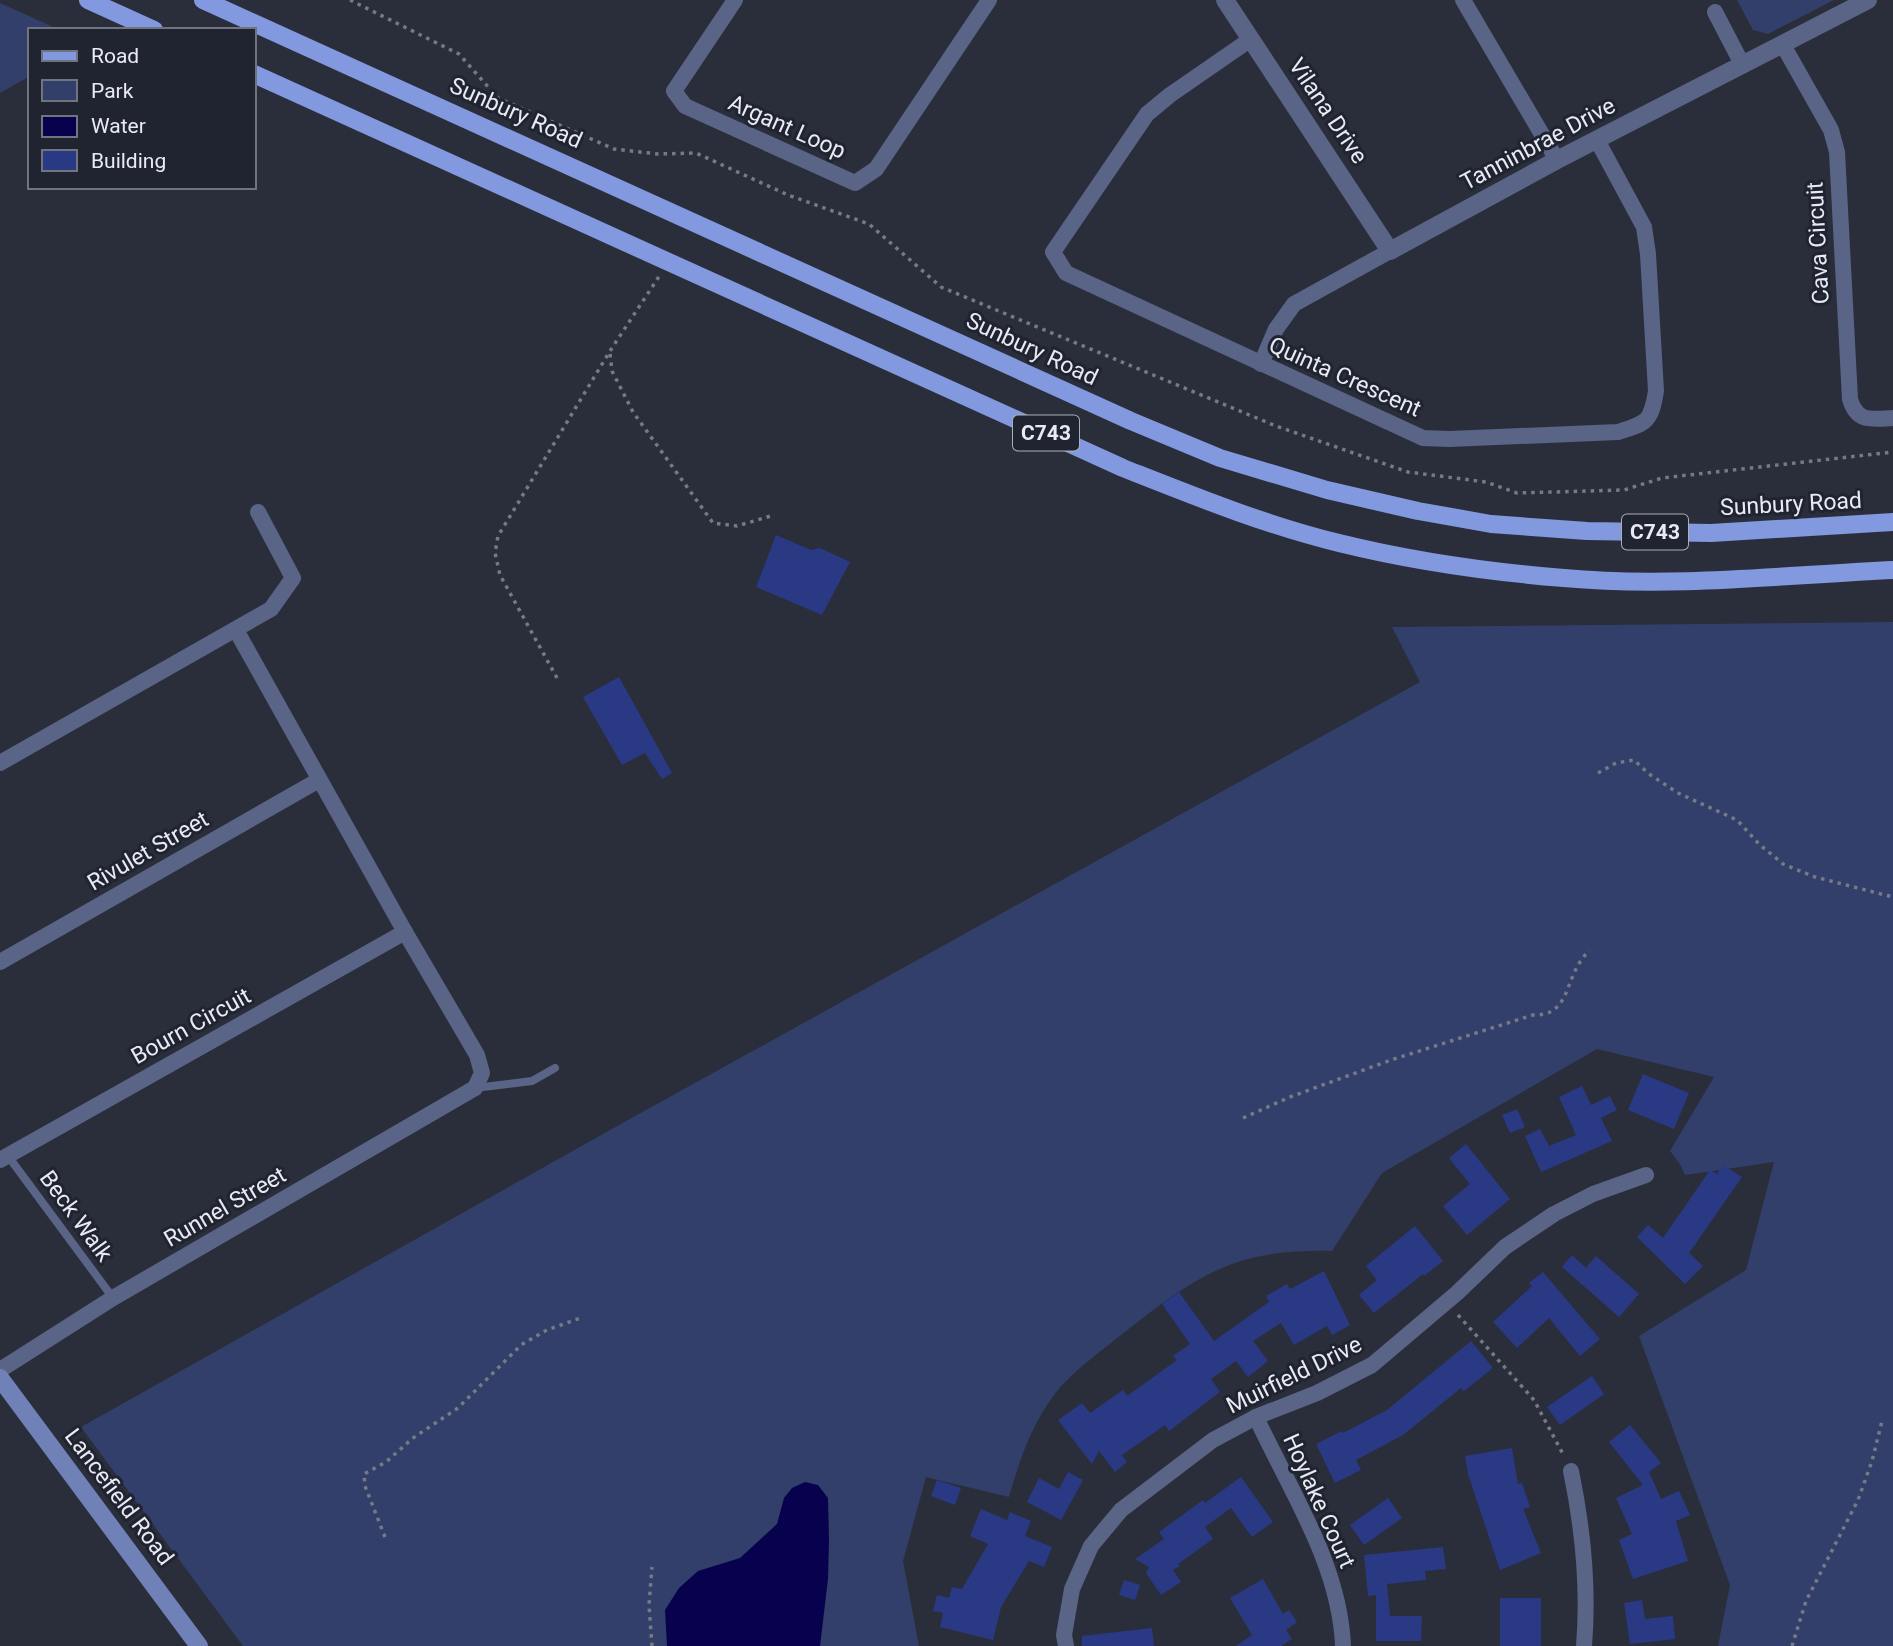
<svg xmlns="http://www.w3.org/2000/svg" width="1893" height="1646" viewBox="0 0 1893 1646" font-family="Roboto,sans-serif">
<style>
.green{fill:#323f6a}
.water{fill:#08014d}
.building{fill:#2a3984}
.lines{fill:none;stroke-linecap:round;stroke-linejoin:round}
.path{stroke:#767a84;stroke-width:3.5;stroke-dasharray:3.5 5;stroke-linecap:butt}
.service{stroke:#596487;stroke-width:8}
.minor{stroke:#596487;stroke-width:16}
.tertiary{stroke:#596487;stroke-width:18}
.secondary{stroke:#7081b8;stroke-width:18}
.primary{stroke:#8298df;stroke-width:18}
.labels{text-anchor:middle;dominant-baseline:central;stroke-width:6;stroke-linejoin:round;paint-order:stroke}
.shield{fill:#202430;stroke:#acafb8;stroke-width:2}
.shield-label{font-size:21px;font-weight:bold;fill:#e8ebf3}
.street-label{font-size:23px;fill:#e8ebf3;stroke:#202430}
</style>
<rect width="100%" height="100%" fill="#2a2e3a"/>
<g class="green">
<path d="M1737 0H1834L1768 34 1753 30Z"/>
<path d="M0 3 60 30H30V76L0 93Z"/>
<path d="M1893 622V1646H1718L1730 1585 1639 1336 1746 1270 1774 1162 1685 1175 1680 1164 1670 1151 1714 1077 1597 1049 1382 1173 1332 1251C1233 1248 1195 1277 1121 1335 1098 1354 1072 1371 1054 1395 1031 1426 1019 1461 1009 1497L926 1477 903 1561 919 1646H243L81 1427 628 1120 1420 682 1392 627Z"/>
</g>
<path class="water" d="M805 1482 818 1485 828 1498 829 1540 828 1579 820 1646H667L665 1610 679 1588 698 1571 740 1558 777 1524 784 1498 792 1488Z"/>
<g class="building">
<path d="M776 535 811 550 820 548 850 562 822 615 756 587Z"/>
<path d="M619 677 672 773 662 779 645 753 622 765 583 697Z"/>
<path d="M1643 1074 1689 1093 1674 1129 1628 1110Z"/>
<path d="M1582 1086 1591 1105 1610 1096 1617 1110 1601 1118 1612 1141 1541 1172 1525 1136 1540 1129 1549 1146 1576 1135 1559 1097Z"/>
<path d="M1517 1109 1525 1127 1510 1133 1502 1115Z"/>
<path d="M1466 1144 1510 1199 1467 1235 1443 1206 1470 1184 1449 1158Z"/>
<path d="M1723 1165 1742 1177 1689 1253 1703 1266 1685 1284 1637 1237 1648 1225 1663 1238 1710 1170 1717 1174Z"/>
<path d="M1415 1226 1443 1261 1424 1276 1423 1274 1374 1313 1359 1295 1377 1280 1366 1266Z"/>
<path d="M1572 1255 1586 1268 1596 1256 1639 1294 1619 1317 1562 1267Z"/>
<path d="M1324 1271 1350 1325 1332 1335 1327 1326 1294 1345 1281 1323 1253 1341 1268 1361 1248 1377 1236 1361 1211 1379 1220 1392 1169 1431 1165 1425 1122 1455 1127 1462 1115 1472 1099 1451 1092 1464 1058 1420 1082 1403 1090 1413 1123 1390 1127 1396 1177 1360 1173 1356 1190 1344 1162 1304 1179 1292 1214 1341 1269 1302 1266 1296 1287 1284 1290 1289Z"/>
<path d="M1543 1272 1600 1339 1580 1356 1549 1318 1517 1348 1493 1322 1532 1286 1529 1283Z"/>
<path d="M1471 1341 1493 1368 1464 1391 1461 1388 1403 1435 1356 1460 1361 1470 1335 1483 1316 1444 1342 1431 1343 1433 1387 1410Z"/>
<path d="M1592 1376 1604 1394 1560 1425 1547 1407Z"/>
<path d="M1630 1425 1661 1463 1649 1472 1661 1499 1679 1491 1690 1515 1676 1521 1688 1561 1633 1579 1619 1540 1632 1534 1616 1498 1643 1485 1609 1442Z"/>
<path d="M1512 1448 1518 1484 1522 1483 1530 1507 1523 1509 1541 1553 1500 1570 1468 1474 1465 1456Z"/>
<path d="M1068 1472 1083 1480 1061 1520 1027 1502 1039 1478 1059 1489Z"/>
<path d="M1241 1477 1273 1522 1252 1537 1231 1508 1205 1527 1213 1539 1178 1564 1180 1566 1173 1570 1181 1582 1161 1595 1146 1573 1149 1567 1135 1559 1164 1539 1159 1532 1203 1500 1205 1503Z"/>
<path d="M937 1480 961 1488 955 1505 931 1496Z"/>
<path d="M1388 1498 1402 1518 1364 1545 1350 1525Z"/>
<path d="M981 1509 1007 1520 1010 1512 1031 1521 1025 1536 1052 1547 1044 1567 1029 1561 1001 1607 993 1640 940 1627 943 1613 933 1611 937 1595 949 1598 952 1587 962 1589 988 1544 970 1536Z"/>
<path d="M1443 1547 1446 1569 1425 1571 1426 1580 1387 1584 1390 1616H1422L1421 1641H1376V1595L1368 1596 1364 1555Z"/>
<path d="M1263 1579 1283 1614 1289 1610 1297 1622 1286 1630 1292 1639 1281 1646H1236L1252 1635 1230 1598Z"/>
<path d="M1124 1580 1140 1585 1135 1600 1119 1595Z"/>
<rect x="1500" y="1598" width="41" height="48"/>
<path d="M1642 1600 1645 1619 1673 1616 1675 1639 1630 1644 1624 1603Z"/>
<path d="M1152 1628 1154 1646H1082V1636Z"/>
</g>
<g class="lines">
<g class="path">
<path d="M350 0 459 54 498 98 614 149 658 154 696 153 788 195 869 224 941 287 1276 426 1408 472 1486 482 1517 493 1624 490 1662 478 1893 452"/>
<path d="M610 354 612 371 633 412 713 523 737 526 774 515"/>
<path d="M557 678 500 575 495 553 498 536 610 351 660 275"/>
<path d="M1598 773 1616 763 1634 760 1649 774 1678 793 1737 820 1759 844 1783 864 1815 877 1893 897"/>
<path d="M1243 1118 1290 1097 1391 1060 1533 1015C1564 1016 1565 991 1576 969 1579 963 1584 956 1589 950"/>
<path d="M1458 1315 1534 1400 1564 1456"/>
<path d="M385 1537 365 1486 364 1474 386 1462 413 1438 458 1408 521 1345 547 1330 583 1317"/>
<path d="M652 1646 649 1605 652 1567"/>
<path d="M1792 1646 1806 1601 1858 1500 1872 1461 1882 1421"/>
</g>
<g class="service">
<path d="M475 1088 532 1081 555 1068"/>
<path d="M8 1156 113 1298"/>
</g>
<g class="minor">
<path d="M735 0 674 91 685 106 855 183 876 169 989 0"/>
<path d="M1463 0 1557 160"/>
<path d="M1715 12 1742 64"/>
<path d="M1251 39 1170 95 1147 114 1053 252 1066 273 1423 438 1449 439 1618 432C1647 423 1651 422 1656 391L1648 254 1644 227 1597 140"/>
<path d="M1783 45 1831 130 1837 152 1850 399C1857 423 1871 419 1893 418"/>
<path d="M1261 364 1276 329 1294 304 1390 251"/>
<path d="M0 763 271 609 293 578 258 512"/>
<path d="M0 962 319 780"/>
<path d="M0 1160 405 932"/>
<path d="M0 1370 113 1298 475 1088 482 1073 477 1055 405 932 236 630"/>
<path d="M1256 1417C1289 1489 1340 1564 1343 1646"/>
<path d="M1571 1471C1583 1529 1589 1586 1584 1646"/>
<path d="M1066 1646 1064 1635 1072 1589 1091 1546 1121 1510 1213 1440 1256 1417 1317 1393 1372 1365 1457 1293 1505 1247 1554 1214 1593 1194 1646 1175"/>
</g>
<path class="tertiary" d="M1225 0 1390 251 1557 160 1868 0"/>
<path class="secondary" d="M0 1378 199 1646"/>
<g class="primary">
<path d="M88 0 154 30"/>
<path d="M203 0 1131 421 1220 458 1327 490 1418 511 1491 524 1587 531 1711 533 1893 522"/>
<path d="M254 74 1123 468C1194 496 1265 525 1339 543 1412 561 1489 572 1564 578 1671 588 1786 575 1893 570"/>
</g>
</g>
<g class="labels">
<g class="shield">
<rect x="1013" y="415.5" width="66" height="35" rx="5"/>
<rect x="1622" y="514.5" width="66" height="35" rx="5"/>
</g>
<g class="shield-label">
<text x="1046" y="433">C743</text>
<text x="1655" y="532">C743</text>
</g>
<g class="street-label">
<text transform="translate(1328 111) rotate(56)">Vilana Drive</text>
<text transform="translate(516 113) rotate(24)">Sunbury Road</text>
<text transform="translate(787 127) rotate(24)">Argant Loop</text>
<text transform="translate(1538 144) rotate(-28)">Tanninbrae Drive</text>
<text transform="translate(1818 243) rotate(-93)">Cava Circuit</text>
<text transform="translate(1032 349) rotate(25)">Sunbury Road</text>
<text transform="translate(1345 377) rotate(24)">Quinta Crescent</text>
<text transform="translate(1791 504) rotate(-3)">Sunbury Road</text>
<text transform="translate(148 851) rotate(-30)">Rivulet Street</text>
<text transform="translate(191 1026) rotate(-29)">Bourn Circuit</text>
<text transform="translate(225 1207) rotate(-30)">Runnel Street</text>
<text transform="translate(76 1216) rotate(54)">Beck Walk</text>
<text transform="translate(1294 1375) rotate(-26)">Muirfield Drive</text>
<text transform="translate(119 1497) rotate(53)">Lancefield Road</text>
<text transform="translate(1319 1501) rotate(66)">Hoylake Court</text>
</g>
</g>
<rect x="28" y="28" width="228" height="161" fill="#202430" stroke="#70747e" stroke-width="2"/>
<rect x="42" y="51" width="35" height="10" fill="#8298df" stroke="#70747e" stroke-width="2"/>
<text x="91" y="63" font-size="21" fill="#e8ebf3">Road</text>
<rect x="42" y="80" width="35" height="21" fill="#323f6a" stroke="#70747e" stroke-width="2"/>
<text x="91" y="98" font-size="21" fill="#e8ebf3">Park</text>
<rect x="42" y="116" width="35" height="21" fill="#08014d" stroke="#70747e" stroke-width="2"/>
<text x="91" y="133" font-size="21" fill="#e8ebf3">Water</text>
<rect x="42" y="150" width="35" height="21" fill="#2a3984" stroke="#70747e" stroke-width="2"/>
<text x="91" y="168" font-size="21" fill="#e8ebf3">Building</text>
</svg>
